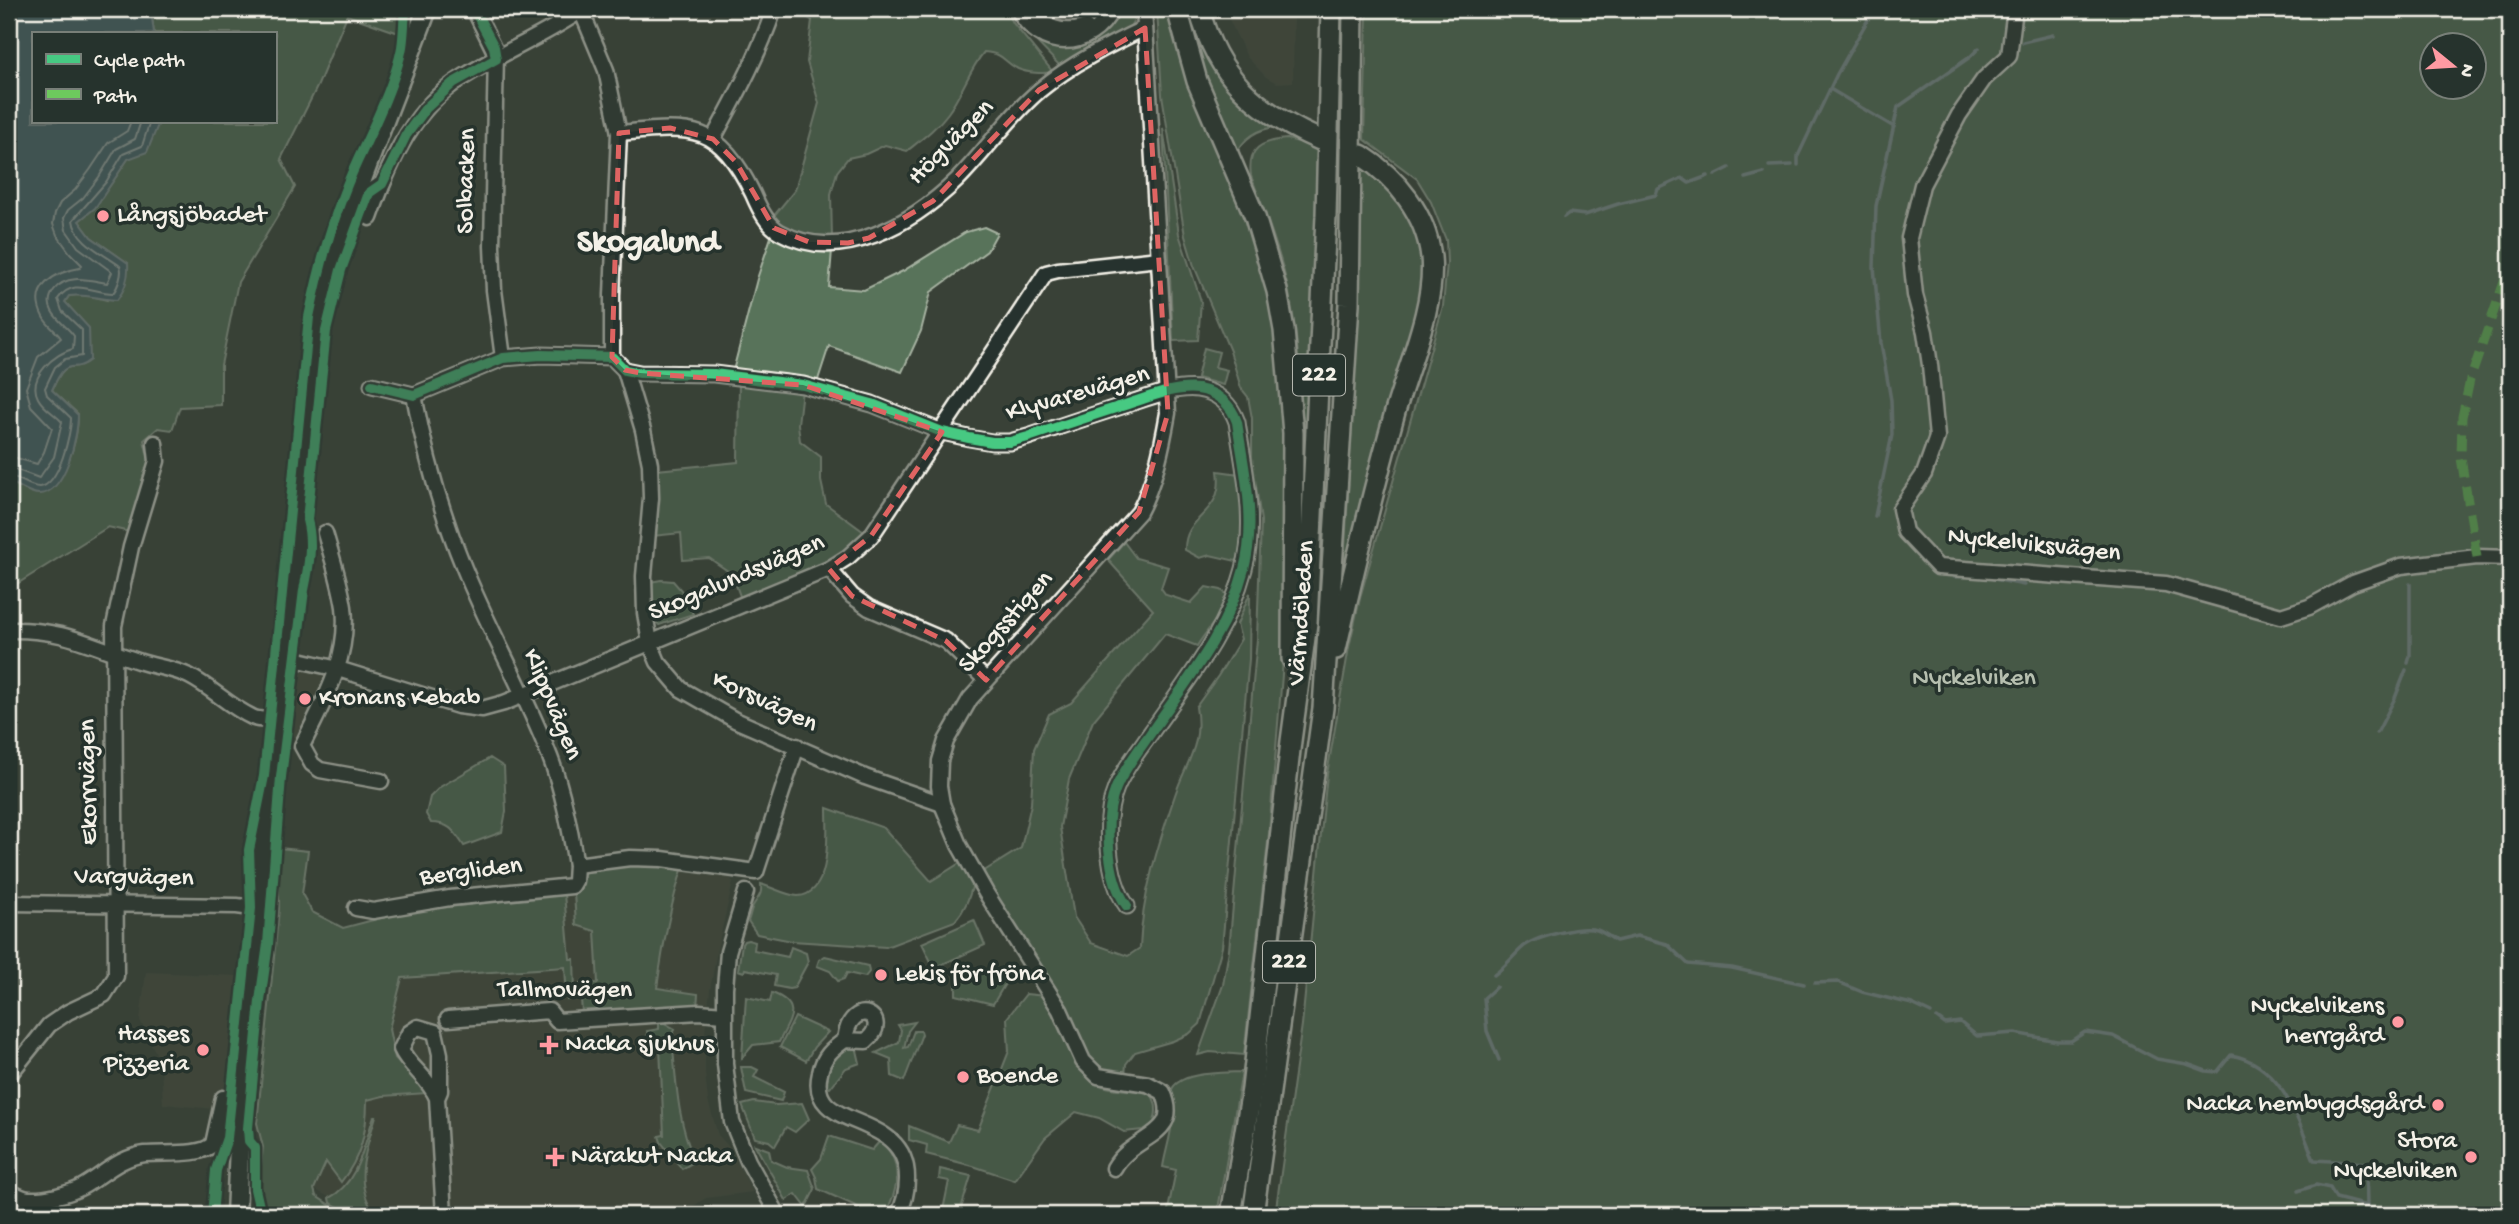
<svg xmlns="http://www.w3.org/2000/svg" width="2519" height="1224" viewBox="0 0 2519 1224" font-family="'Gochi Hand',sans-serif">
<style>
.built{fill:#464b3e}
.green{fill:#58735a;stroke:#a6b2a1;stroke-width:2;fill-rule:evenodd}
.water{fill:#4b6771;stroke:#8f9ea1;stroke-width:2}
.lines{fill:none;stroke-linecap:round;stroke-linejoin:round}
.shore{stroke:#b0bab8;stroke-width:2}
.stream{stroke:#8f9ea1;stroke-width:3.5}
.minor-casing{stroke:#f4f1e8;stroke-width:19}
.major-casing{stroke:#f4f1e8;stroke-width:23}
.highway-casing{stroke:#f4f1e8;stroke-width:24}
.minor{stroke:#26332d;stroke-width:14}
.major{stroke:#26332d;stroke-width:18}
.highway{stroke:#26332d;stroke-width:19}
.quiet{stroke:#6dc95d;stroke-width:9;stroke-dasharray:18 9;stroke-linecap:butt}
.cycleway-casing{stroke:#26332d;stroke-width:15}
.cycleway{stroke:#46c982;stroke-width:10}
.marked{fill:none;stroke:#df6462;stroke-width:5;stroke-dasharray:14 9;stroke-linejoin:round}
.poi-dot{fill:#ff9aa2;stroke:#26332d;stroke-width:2.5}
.labels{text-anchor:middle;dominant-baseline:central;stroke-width:7;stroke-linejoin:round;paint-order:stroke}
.shield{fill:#26332d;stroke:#b6b8b0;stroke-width:2}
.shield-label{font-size:24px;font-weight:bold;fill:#f4f1e8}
.street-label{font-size:26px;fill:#f4f1e8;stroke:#26332d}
.poi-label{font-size:26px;fill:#f4f1e8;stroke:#26332d;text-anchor:start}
.park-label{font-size:26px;fill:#b6bfaf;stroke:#26332d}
.district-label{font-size:33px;font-weight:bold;fill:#f4f1e8;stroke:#26332d}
</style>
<rect width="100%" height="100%" fill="#394137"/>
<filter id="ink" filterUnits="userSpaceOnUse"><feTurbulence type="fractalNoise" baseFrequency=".0143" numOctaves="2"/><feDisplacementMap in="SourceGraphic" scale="14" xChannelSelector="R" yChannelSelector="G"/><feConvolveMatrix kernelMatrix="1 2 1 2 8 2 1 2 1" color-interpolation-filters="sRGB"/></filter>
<g filter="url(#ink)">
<g class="built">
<path d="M1224 9H1294L1293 82 1277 83 1266 77 1247 57Z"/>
<path d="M307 669 342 677 307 743 290 740 299 674Z"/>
<path d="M654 862 727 874 733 882 717 950 710 990 705 1033V1073L708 1101 718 1135 730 1148 753 1192 706 1198 692 1207 626 1213 624 1215H355L330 1203 329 1197 314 1189 326 1161 366 1100 383 1096 427 1092 395 1058 389 1029 402 978 404 912 478 900Z"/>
<path d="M146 972 237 976 225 1110 163 1104 161 1064 140 1020Z"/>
</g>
<g class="green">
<path d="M156 9H400L399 33 347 15 318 85 281 159 295 187 238 282 221 365V405L180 407 172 430 158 428 144 440 150 464 130 532 108 527 9 589V482L57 483C70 461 78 440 78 414L52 390C68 353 70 376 89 360L82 321 65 302 69 296 83 294 107 300 128 263 91 237 79 221C100 203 112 182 128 159 137 147 148 136 158 125L155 121H275V33H154L152 18Z"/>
<path d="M791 9H1006L1013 23 1053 72C1043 74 1027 73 1018 69 1002 61 1006 54 984 52 969 70 962 94 948 113 937 128 922 139 907 151L885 145 866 154 848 158 837 172 831 194 832 238C810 235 788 235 772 218L795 190 819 103 807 62 812 20Z"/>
<path d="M1121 9H1137V14L1130 27 1061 67 1031 36C1067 58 1103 46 1121 9Z"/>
<path d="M1157 9H1167L1189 88 1248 221 1270 292 1285 414V616L1282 675 1269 833 1244 1055 1210 1052 1198 1055 1223 985 1229 950 1257 639 1261 521 1252 458V418L1248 397 1241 388 1230 351 1194 266 1185 236 1162 95Z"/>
<path d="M1184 9H1190L1201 42 1278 127C1259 128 1242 138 1235 157L1216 114Z"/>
<path d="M1367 9H2510V1215H1275L1302 1025 1327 774 1349 647 1361 594 1443 306 1447 263 1446 240 1431 202 1417 179 1364 139ZM2432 46H2474V88H2432Z"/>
<path d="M1163 128 1179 234 1201 301 1198 340 1173 341Z"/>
<path d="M1287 139 1319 147 1308 462 1300 542C1301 460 1306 375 1289 294 1281 254 1266 215 1251 176 1247 148 1261 141 1287 139Z"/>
<path d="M1361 164C1407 204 1426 229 1421 292L1343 584 1354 385Z"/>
<path d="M984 227 997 233 987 251 931 292 921 331 902 372 829 346 817 383 733 371 757 279 772 234 832 250 829 287 864 290 903 271 966 232Z"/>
<path d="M1204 348 1219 352 1215 367 1227 370 1223 385 1197 378Z"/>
<path d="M739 381 802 390 798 424 800 441 821 457V481L826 504 864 532 843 556 741 599 732 574 709 558 683 560 681 533 653 536 657 470 738 462Z"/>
<path d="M1218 471 1239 474 1244 508 1241 557 1236 561 1210 555 1200 558 1185 550C1184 513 1225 516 1218 471Z"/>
<path d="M1124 542 1136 558 1168 567 1161 588 1166 595 1191 603 1206 587 1221 590 1229 596C1227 609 1205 632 1197 646L1165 634 1093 721 1069 779 1060 827 1074 917 1091 943 1128 956 1140 948C1142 895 1158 845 1175 795 1186 762 1203 745 1196 707L1218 676 1241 639 1237 624 1250 593 1249 659 1222 947 1200 1024 1189 1034 1173 1041 1135 1052 1126 1064 1125 1075C1105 1072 1094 1063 1080 1048L981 873 1021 848 1031 804 1034 749 1049 714 1071 703 1153 610 1108 560Z"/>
<path d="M661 580 673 581 681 590 693 614 659 625 653 618 650 582Z"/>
<path d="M490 758 504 767 506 811 502 832 464 846C454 831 450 823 431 823L426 814 430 797 440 787Z"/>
<path d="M827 808 884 828 931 881 960 863 973 884C969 898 965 910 955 921L886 947 792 941 757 934 748 921C750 917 751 908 754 904 759 896 762 895 761 884 771 887 788 896 798 896 833 894 827 831 827 808Z"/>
<path d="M279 848 308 851 302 894 312 912 343 928 404 912 564 894 570 959H574L575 992 571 999 567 1000 565 967 402 978 389 1029 395 1058 428 1093 383 1096 367 1100C367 1132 361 1157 341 1182L326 1162 314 1189 316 1196 345 1215H265L259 1186 263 1147 257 1123 279 909Z"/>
<path d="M601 864H684C670 905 663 946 657 988L698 994 697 1007 582 1013 580 984 598 983 595 931 576 925 574 892 584 869Z"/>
<path d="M974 920 985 945 934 968 922 943Z"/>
<path d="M748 940 755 942 754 950 788 957 791 947 806 953 808 962 794 988 789 989 774 986 776 975 745 969 744 972 738 970 742 944 744 941Z"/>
<path d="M825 956 868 966 869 972 865 977 847 973 844 979 838 981 830 971 817 966 819 960Z"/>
<path d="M976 968 1006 982 993 1004 956 995V974Z"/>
<path d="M772 993C803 1005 790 1019 779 1042L753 1045 742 1058 746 997 770 1002Z"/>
<path d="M1026 994 1045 996C1057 1022 1073 1075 1103 1086 1118 1091 1135 1089 1151 1094 1159 1106 1156 1116 1152 1129L1124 1132 1099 1118 1076 1112 1045 1138 1015 1180 973 1166 926 1154 927 1145 909 1140V1126L949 1142 957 1125 978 1130 1009 1051 1007 1018Z"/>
<path d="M795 1017 828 1032 814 1047 806 1061 780 1047Z"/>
<path d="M659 1020 675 1029 672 1037C676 1079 677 1122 695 1161L682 1169 661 1142 659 1136 664 1135 660 1048 657 1045 649 1044 647 1031 659 1029Z"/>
<path d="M915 1022 908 1031 904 1048 908 1047 914 1031H921L922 1034 904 1081 892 1076 891 1059 876 1053 899 1042 901 1030 898 1025Z"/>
<path d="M856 1046 860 1063 846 1068 830 1088 826 1086C825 1065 835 1051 856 1046Z"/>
<path d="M741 1067H752L758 1070 754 1077 784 1092 781 1101 746 1093Z"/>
<path d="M1242 1072 1217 1215H1167L1176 1170 1163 1167C1165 1153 1172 1133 1172 1119 1173 1110 1169 1100 1171 1092 1176 1071 1226 1073 1242 1072Z"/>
<path d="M754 1102 776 1105 802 1103 809 1119 795 1132 786 1127 775 1146 769 1141 755 1138 742 1105Z"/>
<path d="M374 1116H376C366 1150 352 1182 375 1214L389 1213V1215H355L330 1203 329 1198C358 1184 364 1144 374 1116Z"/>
<path d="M829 1136 872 1150 880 1141C904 1161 899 1191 884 1215H856L858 1207 818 1189 816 1177 812 1169 821 1159Z"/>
<path d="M755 1145 769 1150 771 1160 787 1167 808 1170 815 1189 806 1207 796 1194 786 1200Z"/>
<path d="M940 1169 971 1176 959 1215H942L949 1181 939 1179Z"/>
</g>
<path class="water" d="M9 9H156L152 18 154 33H33V121H155L158 125 147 152 128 159 95 208 79 221 91 237 128 263C129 276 125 290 117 300 100 300 86 293 69 296L65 302 89 328 90 360C71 376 68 353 52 390L78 415C78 435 66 494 39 494 29 494 18 485 9 482Z"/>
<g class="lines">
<g class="shore">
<path d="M9 456 37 464 44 452 52 428 31 406 26 388 38 357 61 338C56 331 47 325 43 317 27 287 55 272 80 268L82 265 70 253 57 235 53 224 55 213 60 203 75 190 90 170 108 143 127 131 131 121"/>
<path d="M9 467 39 478 54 457 62 422C55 414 43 408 38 398 27 377 55 353 73 349L74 336C68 327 57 321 52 311 48 304 49 297 54 290 67 273 89 280 107 283L112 272 78 247 66 230 64 218 68 210 83 198 99 177 116 149 135 139 141 121"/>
<path d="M9 476C19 477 30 488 40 487 59 485 71 434 71 418L47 395 45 388 55 367 65 359 82 356V330L62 311 58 299C74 277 92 293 113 293 118 287 123 273 120 266 104 254 75 241 73 220L106 182 123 154 142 146 150 121"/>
</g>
<g class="stream">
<path d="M2023 42 2053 35"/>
<path d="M1830 89 1894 127"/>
<path d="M1798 165V156L1837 74 1874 9"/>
<path d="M1769 166 1792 165"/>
<path d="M1715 175 1729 168"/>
<path d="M1745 178 1764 173"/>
<path d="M1564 217 1569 213 1585 215 1618 204 1656 195 1658 189 1682 178 1689 183 1708 176"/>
<path d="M1875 516 1892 435 1891 400 1881 343 1874 267 1876 206 1898 107 1970 57 1979 48"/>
<path d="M1954 577 1973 576"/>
<path d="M1984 577 2024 585"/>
<path d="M2408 663 2410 656V584"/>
<path d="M2377 733 2395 698 2406 670"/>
<path d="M1494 975C1505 967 1512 957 1522 948 1533 937 1582 925 1597 930 1603 932 1610 937 1616 941L1637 936 1667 944 1688 964 1732 968 1804 984"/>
<path d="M1815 983 1838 982 1862 992 1912 1004 1931 1013"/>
<path d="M1496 987 1484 998 1487 1031 1499 1060"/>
<path d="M1937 1018 1945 1024 1960 1022 1977 1036 2015 1033 2057 1041H2071L2085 1032 2113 1036 2157 1059 2187 1064 2206 1071 2217 1072 2231 1055C2282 1064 2297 1118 2314 1160L2366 1163 2367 1206"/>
<path d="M2298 1191 2316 1185 2330 1188 2336 1198 2367 1206 2372 1215"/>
<path d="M2215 1215 2217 1210"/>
</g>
<defs>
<g id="minor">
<path d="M474 9 496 54 492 246 494 290 503 358"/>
<path d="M1018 9C1039 52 1091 51 1112 9"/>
<path d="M1030 9C1042 28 1064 35 1086 27"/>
<path d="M2015 9 2009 56 1984 79 1959 115 1922 185 1909 238 1915 295 1925 332 1930 365 1937 437 1924 474 1900 509 1905 532 1938 567 2166 584 2281 616 2309 607 2353 583 2401 566 2477 557 2510 558"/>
<path d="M581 10 606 70 619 133 612 295V357"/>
<path d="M619 133C692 126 718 122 753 194 759 208 767 225 780 232 841 266 914 222 957 180 986 151 1009 116 1040 90 1071 64 1109 45 1145 28"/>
<path d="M713 139C736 96 759 55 774 9"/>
<path d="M370 218C387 169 409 115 453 84 494 55 542 38 583 9"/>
<path d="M625 370 643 430 650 464 651 498 644 576 645 613 650 643 658 662 681 689 735 720 865 777 942 804"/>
<path d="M372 385 414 395 503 358 541 355 612 357 625 370 640 373 714 374 803 385 872 404 942 432 969 438 992 442H1010L1028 437C1061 426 1093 415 1125 405 1147 398 1175 386 1198 389 1217 392 1231 404 1237 422 1244 470 1257 521 1244 569 1228 631 1186 682 1150 734 1138 751 1124 769 1116 788 1103 819 1107 879 1127 906"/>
<path d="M414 395C425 455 441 512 464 568 490 632 525 692 550 757 563 791 570 829 576 865L630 858 662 859 756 872 797 746"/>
<path d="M325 533C332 557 340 582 344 607 350 658 323 703 302 746L312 764 320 770 381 781"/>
<path d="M829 569 852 596 869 608 946 641 986 680"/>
<path d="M9 630C64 629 88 645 138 661 155 667 173 668 189 676 211 687 230 707 252 717 259 721 270 719 279 719"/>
<path d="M286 657 338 669 458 706 482 709 504 703 829 569 848 557 871 536 1046 273 1058 270 1159 259"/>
<path d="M746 892 728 952 725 988V1064L732 1122 748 1161 778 1215"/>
<path d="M9 903 237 906 259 909"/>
<path d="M356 908 373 911 450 898 572 886 575 881 576 865"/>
<path d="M448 1019 549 1011 557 1021 699 1012 724 1014"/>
<path d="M845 1040C850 994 895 1017 866 1041L845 1040C832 1049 823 1057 820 1073 805 1134 908 1108 907 1179 907 1192 904 1204 898 1215"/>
<path d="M9 1075 49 1025 68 1012 104 995 116 976 114 626 131 547 157 461 155 443"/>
<path d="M437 1098C428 1077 409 1067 401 1049L409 1033 418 1027 435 1032 440 1054V1091L437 1098 444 1215"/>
<path d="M1114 1168C1133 1134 1183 1137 1163 1092L1148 1084 1098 1076 1083 1061 1060 1010 986 893 959 845 942 804 939 786 940 761 946 741 970 699 1139 512C1155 482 1162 447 1168 413L1144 9"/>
<path d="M9 1192C15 1194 23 1199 29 1199 45 1200 69 1194 82 1187 103 1175 120 1157 145 1154 164 1152 201 1157 213 1144L223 1098 241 1100"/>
<path d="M28 1199V1215"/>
</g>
<path id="major" d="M236 1215 241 1100 272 778 286 657 316 334C339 224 388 115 427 9"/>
<g id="highway">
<path d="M1177 9 1197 81 1255 217 1277 291 1284 330 1293 433 1292 659"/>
<path d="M1199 9C1217 77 1256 112 1320 140"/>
<path d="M1336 649C1354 570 1373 490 1395 412 1408 366 1436 304 1431 257 1426 214 1397 178 1361 155"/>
<path d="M1231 1215 1252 1089 1291 741 1307 623 1326 216 1331 9"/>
<path d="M1253 1215 1323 708 1349 304 1353 9"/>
</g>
</defs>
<use href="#minor" class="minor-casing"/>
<use href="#major" class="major-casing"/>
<use href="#highway" class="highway-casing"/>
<use href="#minor" class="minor"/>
<use href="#major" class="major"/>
<use href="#highway" class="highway"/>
<path class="quiet" d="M2477 557 2461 458 2462 417 2470 380 2504 282 2510 276"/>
<defs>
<g id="cycleway">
<path d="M372 385 414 395 503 358 541 355 612 357 625 370 640 373 714 374 803 385 872 404 942 432 969 438 992 442H1010L1028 437C1061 426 1093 415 1125 405 1147 398 1175 386 1198 389 1217 392 1231 404 1237 422 1244 470 1257 521 1244 569 1228 631 1186 682 1150 734 1138 751 1124 769 1116 788 1103 819 1107 879 1127 906"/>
<path d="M212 1215 216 1170 227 1138 251 908 249 850 264 776 309 317C320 264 334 211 357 162 372 130 396 81 402 47 404 34 404 21 405 9"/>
<path d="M261 1215 255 1189V1148L249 1141 248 1128 260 1001 268 944 281 777 304 590C309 566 313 543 307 520L326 331 341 270 369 193 382 184 406 135 426 108 453 83 496 59 494 47 474 9"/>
</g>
</defs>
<use href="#cycleway" class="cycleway-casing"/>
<use href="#cycleway" class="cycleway"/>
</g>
</g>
<path d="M0 0H2519V1224H0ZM1145 28 1168 413 1139 512 986 680 946 641 852 596 829 569 871 536 942 432 803 385 640 373 625 370 612 357 619 133 670 128 713 139 736 162 774 228 809 242 848 243 869 238 933 201 1039 90Z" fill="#394137" fill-opacity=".55" fill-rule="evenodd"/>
<path class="marked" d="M1145 28 1168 413 1139 512 986 680 946 641 852 596 829 569 871 536 942 432 803 385 640 373 625 370 612 357 619 133 670 128 713 139 736 162 774 228 809 242 848 243 869 238 933 201 1039 90Z"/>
<g class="poi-dot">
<circle cx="103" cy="216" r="7"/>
<circle cx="305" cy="699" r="7"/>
<circle cx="881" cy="975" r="7"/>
<circle cx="2398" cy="1022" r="7"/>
<path d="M545.5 1034.5h7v7h7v7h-7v7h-7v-7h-7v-7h7z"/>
<circle cx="203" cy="1050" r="7"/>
<circle cx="963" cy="1077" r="7"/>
<circle cx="2438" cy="1105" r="7"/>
<path d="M551.5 1146.5h7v7h7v7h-7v7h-7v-7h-7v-7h7z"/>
<circle cx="2471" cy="1157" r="7"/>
</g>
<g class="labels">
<g class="shield">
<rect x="1293" y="354.5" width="52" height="41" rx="5"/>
<rect x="1263" y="941.5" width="52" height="41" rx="5"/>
</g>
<g class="shield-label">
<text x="1319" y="375">222</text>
<text x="1289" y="962">222</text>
</g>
<g class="street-label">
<text transform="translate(952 143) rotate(-45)">Högvägen</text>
<text transform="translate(468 181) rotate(-89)">Solbacken</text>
<text transform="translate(1078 395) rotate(-16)">Klyvarevägen</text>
<text transform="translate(2034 546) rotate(6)">Nyckelviksvägen</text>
<text transform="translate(737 579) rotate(-23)">Skogalundsvägen</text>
<text transform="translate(1303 613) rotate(-86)">Värmdöleden</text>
<text transform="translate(1007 623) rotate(-48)">Skogsstigen</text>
<text transform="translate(764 703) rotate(25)">Korsvägen</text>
<text transform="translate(551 705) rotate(67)">Klippvägen</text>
<text transform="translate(90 782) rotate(-91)">Ekorrvägen</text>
<text transform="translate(471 873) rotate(-7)">Bergliden</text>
<text transform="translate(134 879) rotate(1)">Vargvägen</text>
<text x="565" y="991">Tallmovägen</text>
</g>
<g class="poi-label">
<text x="117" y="216">Långsjöbadet</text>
<text x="319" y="699">Kronans Kebab</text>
<text x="895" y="975">Lekis för fröna</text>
<text x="2384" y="1007" text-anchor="end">Nyckelvikens<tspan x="2384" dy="30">herrgård</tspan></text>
<text x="189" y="1035" text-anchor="end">Hasses<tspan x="189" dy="30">Pizzeria</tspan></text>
<text x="565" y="1045">Nacka sjukhus</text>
<text x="977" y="1077">Boende</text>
<text x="2424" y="1105" text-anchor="end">Nacka hembygdsgård</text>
<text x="2457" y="1142" text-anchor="end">Stora<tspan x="2457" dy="30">Nyckelviken</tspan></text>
<text x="571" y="1157">Närakut Nacka</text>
</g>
<g class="park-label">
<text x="1974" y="679">Nyckelviken</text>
</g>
<g class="district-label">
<text x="648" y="244">Skogalund</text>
</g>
</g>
<rect width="2519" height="1224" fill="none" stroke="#26332d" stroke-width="35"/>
<rect x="18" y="18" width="2484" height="1189" fill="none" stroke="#f4f1e8" stroke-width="2.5" filter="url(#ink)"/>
<rect x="32" y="32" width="245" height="91" fill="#26332d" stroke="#787f78" stroke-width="2"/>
<rect x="46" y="54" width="35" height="10" fill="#46c982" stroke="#787f78" stroke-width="2"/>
<text x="94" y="66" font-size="21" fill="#f4f1e8">Cycle path</text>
<rect x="46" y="89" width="35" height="10" fill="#6dc95d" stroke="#787f78" stroke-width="2"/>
<text x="94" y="102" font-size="21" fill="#f4f1e8">Path</text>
<g transform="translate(2453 66) rotate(108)"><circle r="33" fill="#26332d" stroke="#787f78" stroke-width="2"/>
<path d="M0-5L12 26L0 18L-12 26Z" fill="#ff9aa2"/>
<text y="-10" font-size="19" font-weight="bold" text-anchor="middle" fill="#f4f1e8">N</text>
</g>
</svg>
